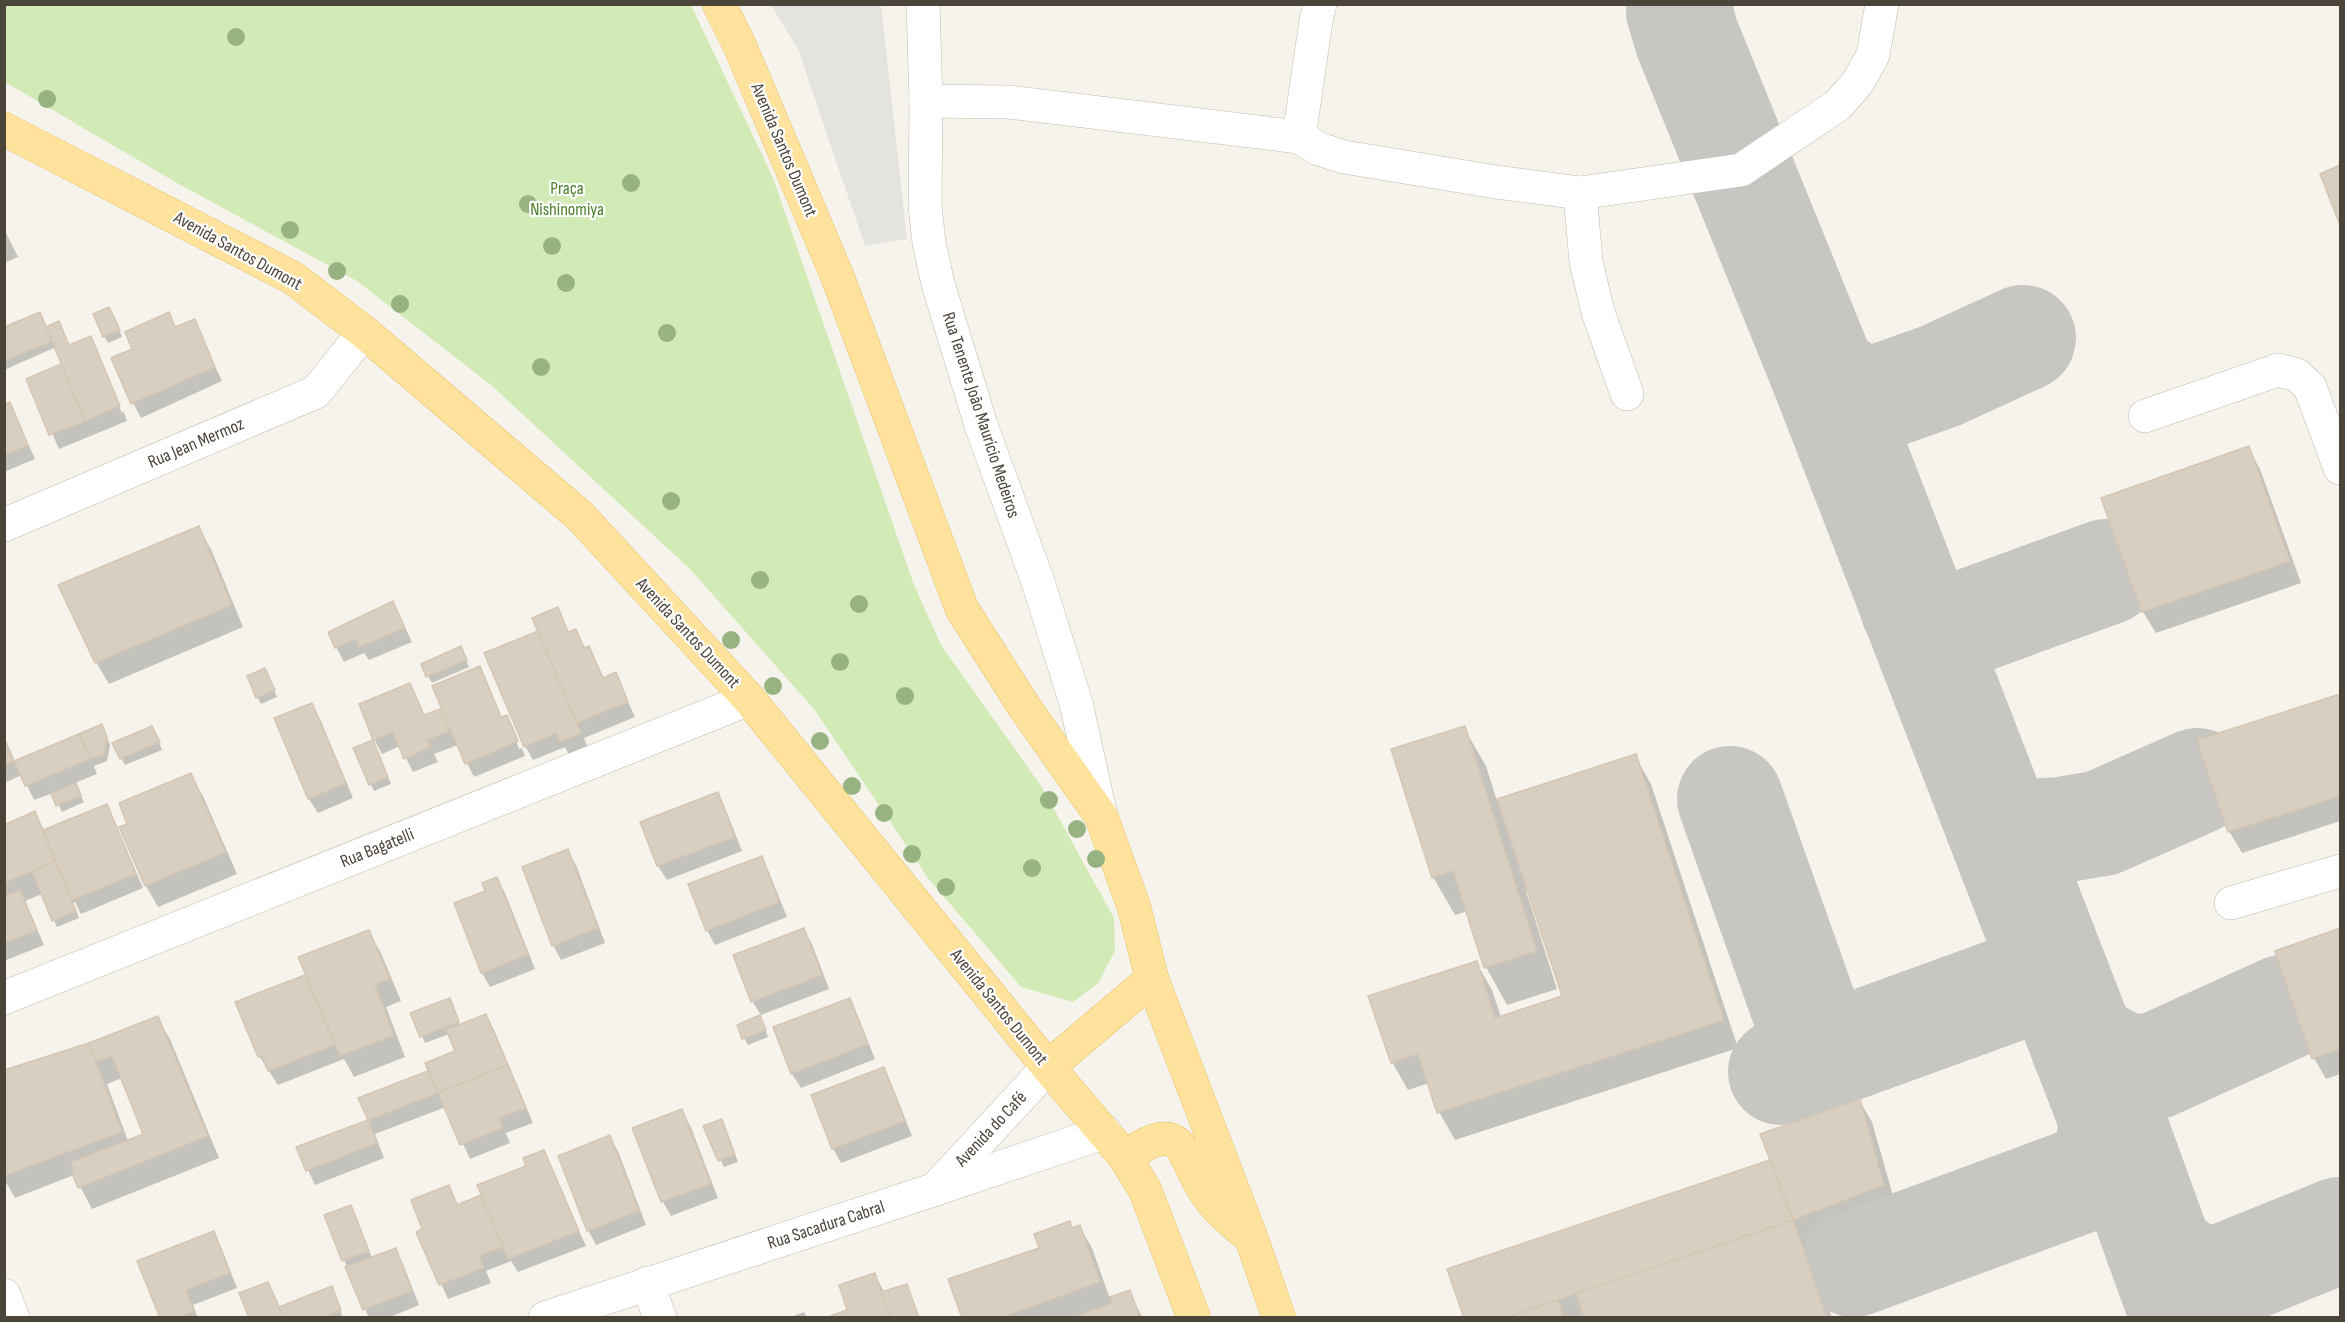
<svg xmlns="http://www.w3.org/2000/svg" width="2345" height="1322" viewBox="0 0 2345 1322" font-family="'Sofia Sans Condensed',sans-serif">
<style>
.green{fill:#d2eab5}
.parking{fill:#e5e3e0}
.shadow{fill:#0003;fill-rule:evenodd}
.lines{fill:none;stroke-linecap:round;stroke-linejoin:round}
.taxiway{stroke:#c8c6c3;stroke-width:106}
.building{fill:#d8cfc1;stroke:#d3c7b4;stroke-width:1.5}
.minor-casing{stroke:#c2bbae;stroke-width:34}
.major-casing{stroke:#e6c16a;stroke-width:34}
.minor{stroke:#fff;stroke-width:33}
.major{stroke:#ffe39c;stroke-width:33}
.tree{fill:#97b381}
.labels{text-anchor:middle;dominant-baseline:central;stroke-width:4.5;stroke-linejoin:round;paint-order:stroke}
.street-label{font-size:18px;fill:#4b4439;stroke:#fff}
.park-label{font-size:18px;fill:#4a7f2a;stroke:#fff}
</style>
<rect width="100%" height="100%" fill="#f6f3ec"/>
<path class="green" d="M4 5H691L773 178 914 585 941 645 1041 786 1114 918 1115 951 1098 983 1073 1002 1021 987 928 878 814 709 690 569 491 385 357 281 177 183 5 82Z"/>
<path class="parking" d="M771 5H881L907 239 865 246 798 49Z"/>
<g class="shadow">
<path d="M2340 167V221L2322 174Z"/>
<path d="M4 229 18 257 4 263Z"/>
<path d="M168 314 176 328 194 321 222 381 141 418 133 403 134 350Z"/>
<path d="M113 315 122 337 108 343 104 336Z"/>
<path d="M58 323 70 346 91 338 98 351H96L122 413 124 412 127 421 59 449 28 380 63 365 56 347 4 370V329L46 328Z"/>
<path d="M10 404 35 459 4 472V406Z"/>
<path d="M2248 448 2260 469 2301 583 2156 633 2143 612 2103 499Z"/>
<path d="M198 528 211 549 243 627 109 684 96 662Z"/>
<path d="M393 603 412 642 369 660 364 653 344 662 336 647Z"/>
<path d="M557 609 569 633 575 631 585 649 589 647 604 679 615 674 635 717 584 738 588 748 569 755 565 747 533 760 525 746 540 631Z"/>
<path d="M464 655 469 667 432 683 428 676Z"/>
<path d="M479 668 502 718 507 716 514 729H512L519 749 522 748 525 756 474 777 458 745 434 754 438 762 413 772 400 746 382 754 375 741 373 742 391 784 374 791 355 749 375 741 360 705 409 684 425 716 439 711 449 729Z"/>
<path d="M268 677 277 697 261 704 257 697Z"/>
<path d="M2340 695V821L2242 853 2229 831 2199 741Z"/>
<path d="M312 704 320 719 353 798 318 813 309 799 276 719Z"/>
<path d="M102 726 110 745 107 761 94 766 97 774 75 783 84 802 62 812 53 793 34 800 22 775 4 783V736L15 762Z"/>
<path d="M1464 728 1486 766 1497 801 1635 756 1651 784 1738 1048 1455 1140 1439 1112 1429 1083 1408 1090 1392 1062 1476 962 1492 990 1501 1017 1564 997 1529 890 1526 891 1557 989 1507 1005 1486 967 1468 911 1455 915 1433 877Z"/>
<path d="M156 734 162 750 125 765 114 743Z"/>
<path d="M190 775 203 796 237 874 158 907 146 886 121 828 129 824Z"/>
<path d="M717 794 725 808 742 851 667 880 658 866 642 823Z"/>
<path d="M106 806 114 820 143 888 81 914 75 902 73 903 79 918 57 927 42 894 25 901 44 945 4 961V826L34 813 45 831Z"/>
<path d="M567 851 576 865 605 943 561 960 553 945Z"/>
<path d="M761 857 769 872 787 917 715 945 707 930Z"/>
<path d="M497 879 505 893 535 969 490 987 482 973 487 892Z"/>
<path d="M804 930 812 944 829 989 761 1015 752 1001Z"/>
<path d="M2340 930V1074L2326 1079 2314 1058 2277 952Z"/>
<path d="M368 931 381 953 401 1001 386 1007 405 1057 354 1077 344 1059 278 1085 259 1056 309 985Z"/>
<path d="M849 999 857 1014 875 1059 801 1088 792 1074 775 1028Z"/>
<path d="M453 1007 460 1026 486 1016 494 1030 533 1123 506 1133 510 1143 470 1159 446 1107 375 1134 384 1158 315 1185 298 1148 370 1121 360 1098 430 1072 457 1052 449 1034 425 1043 412 1014Z"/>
<path d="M157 1018 170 1039 219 1158 92 1209 74 1175 15 1198 4 1179V1071L89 1044ZM122 1078 145 1135 128 1141 107 1084Z"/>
<path d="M763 1023 768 1037 748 1045 744 1038Z"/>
<path d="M883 1069 891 1083 912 1136 841 1163 833 1148Z"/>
<path d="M1859 1100 1872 1122 1896 1206 1806 1241 1832 1318H1466L1769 1162Z"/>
<path d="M681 1110 690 1125 718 1198 671 1216 663 1202 634 1129Z"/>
<path d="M705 1126 725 1128 738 1162 724 1167Z"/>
<path d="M609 1137 618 1151 646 1225 596 1245 588 1230Z"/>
<path d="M543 1152 586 1246 518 1272 511 1261 486 1271 491 1283 448 1299 418 1233 424 1230 449 1187 458 1205 483 1195 528 1167Z"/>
<path d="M351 1207 372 1258 395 1250 403 1264 419 1305 388 1318H369L344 1260Z"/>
<path d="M1080 1227 1092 1248 1110 1299 1129 1292 1143 1318H964L1041 1249Z"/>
<path d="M213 1233 221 1247 237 1288 193 1305 198 1318H161Z"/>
<path d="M874 1274 885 1293 906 1285 920 1318H830L849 1311Z"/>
<path d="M335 1295 343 1318H292L279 1308Z"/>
<path d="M804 1312 807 1318H788Z"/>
</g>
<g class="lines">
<g class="taxiway">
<path d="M1681 4 1679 11 1687 38 1823 373 2112 1119 2184 1318"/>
<path d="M1823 373 1843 389 1855 395 1878 398 1940 376 2023 338"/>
<path d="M1913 607 1926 618 1938 624 1966 623 2106 572"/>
<path d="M1730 799 1815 1039 1823 1045 1839 1051"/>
<path d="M1997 822 2030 832 2061 830 2102 823 2197 781"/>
<path d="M2083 1045 2124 1066 2153 1067 2283 1008"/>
<path d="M1781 1072 2015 987C2033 976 2038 960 2042 940"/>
<path d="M2158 1247C2178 1270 2195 1281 2226 1276L2340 1230"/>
<path d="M1854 1264 2084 1179C2106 1164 2110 1144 2112 1119"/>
</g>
</g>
<g class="building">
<path d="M2340 165V225L2320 174Z"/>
<path d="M109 307 120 330 103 337 93 314Z"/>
<path d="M40 312 52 341 4 361V327Z"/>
<path d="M169 312 175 327 195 319 215 367 131 404 111 358 132 349 125 332Z"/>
<path d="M59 321 69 345 91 336 120 406 85 421 46 327Z"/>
<path d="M61 364 85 421 49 435 26 379Z"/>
<path d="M10 402 28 445 4 455V405Z"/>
<path d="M2249 446 2290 561 2142 612 2101 498Z"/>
<path d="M199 526 232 605 95 663 58 585Z"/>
<path d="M393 601 405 628 359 647 356 639 335 648 328 632Z"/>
<path d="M558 607 568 632 576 629 584 648 589 646 603 678 616 672 628 702 577 723 532 618Z"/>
<path d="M538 631 581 733 560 742 556 733 524 747 484 653Z"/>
<path d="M461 646 467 660 426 677 421 664Z"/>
<path d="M480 666 501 717 507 715 518 741 465 764 432 686Z"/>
<path d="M265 668 275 690 256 698 247 676Z"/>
<path d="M410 683 424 715 440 709 449 731 427 740 431 747 404 759 393 732 373 740 359 704Z"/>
<path d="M2340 694V796L2228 832 2197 740Z"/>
<path d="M312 703 346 783 308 799 274 718Z"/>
<path d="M102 724 107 737 104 754 90 759 79 734Z"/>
<path d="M152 726 160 742 120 759 112 743Z"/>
<path d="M1465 726 1537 951 1484 968 1453 871 1432 878 1391 749Z"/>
<path d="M79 734 90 759 25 786 14 761Z"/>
<path d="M4 738 14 761 4 765Z"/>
<path d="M373 740 388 777 369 785 353 748Z"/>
<path d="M1636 754 1724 1020 1437 1113 1418 1054 1391 1063 1368 996 1477 961 1495 1018 1562 996 1497 799Z"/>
<path d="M191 773 226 852 145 886 119 827 127 824 119 803Z"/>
<path d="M76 783 81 795 56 806 51 793Z"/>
<path d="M718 792 735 837 657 866 640 822Z"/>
<path d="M107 804 136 874 72 900 43 830Z"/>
<path d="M35 811 55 861 4 883V825Z"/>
<path d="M568 849 598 928 552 946 522 867Z"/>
<path d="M762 856 779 902 706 931 688 884Z"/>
<path d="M55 861 76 911 52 921 32 871Z"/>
<path d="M497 877 528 955 481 973 454 903 485 891 482 883Z"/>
<path d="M20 890 37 930 4 943V896Z"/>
<path d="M804 928 822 975 751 1002 733 955Z"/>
<path d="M2340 928V1049L2312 1059 2275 951Z"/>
<path d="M369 930 390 979 375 985 394 1035 340 1056 298 957Z"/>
<path d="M305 975 335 1045 268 1071 262 1055 258 1057 235 1002Z"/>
<path d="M450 998 459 1022 420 1037 410 1013Z"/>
<path d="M850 998 868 1044 791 1074 773 1027Z"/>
<path d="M486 1014 508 1065 438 1093 425 1063 455 1051 446 1030Z"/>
<path d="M760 1015 766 1030 742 1039 737 1025Z"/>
<path d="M158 1016 208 1136 78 1188 72 1173 74 1172 71 1162 143 1134 112 1056 96 1062 89 1043Z"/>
<path d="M89 1043 122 1132 4 1176V1070Z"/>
<path d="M508 1065 526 1108 499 1118 503 1128 460 1145 438 1093Z"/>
<path d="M884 1067 905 1121 832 1149 811 1095Z"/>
<path d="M428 1071 438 1093 368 1120 358 1098Z"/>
<path d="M1860 1099 1884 1185 1793 1220 1760 1134Z"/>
<path d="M682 1109 711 1184 661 1202 632 1128Z"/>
<path d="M722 1119 735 1155 718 1161 703 1126Z"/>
<path d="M368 1120 377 1143 306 1171 296 1147Z"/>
<path d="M610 1135 639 1211 587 1231 558 1156Z"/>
<path d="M544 1150 579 1231 508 1259 477 1185 526 1166 523 1158Z"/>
<path d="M1770 1160 1793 1220 1505 1318H1464L1447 1269Z"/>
<path d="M449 1185 457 1205 481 1195 503 1247 479 1256 484 1268 439 1285 416 1232 422 1229 411 1200Z"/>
<path d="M351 1205 369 1251 342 1261 324 1215Z"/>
<path d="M1793 1220 1827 1318H1584L1576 1293Z"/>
<path d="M1070 1221 1072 1228 1080 1225 1100 1282 1000 1318H962L948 1279 1039 1248 1034 1234Z"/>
<path d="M214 1231 230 1273 186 1290 194 1311 176 1318H160L137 1261Z"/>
<path d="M396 1248 412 1291 363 1310 345 1267Z"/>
<path d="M875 1273 891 1318H825L847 1310 839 1285Z"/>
<path d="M268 1282 284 1318H249L239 1293Z"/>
<path d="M907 1284 919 1318H890L881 1292Z"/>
<path d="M332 1286 341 1310 322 1318H284L279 1307Z"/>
<path d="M1130 1290 1140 1318H1071L1112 1303 1110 1297Z"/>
<path d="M1558 1300 1564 1318H1505Z"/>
</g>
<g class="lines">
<defs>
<g id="minor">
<path d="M923 4 926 101 925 205 929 243 938 284 981 425 1038 582 1076 703 1101 816"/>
<path d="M1320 4 1316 21 1299 137 1319 149 1344 157 1496 182 1580 193 1741 170 1838 105 1858 82 1873 55 1882 4"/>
<path d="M926 101 1009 102 1299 137"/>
<path d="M1580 193 1586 262 1598 312 1627 394"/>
<path d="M2145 416 2278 370 2297 375 2310 387 2340 468"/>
<path d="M4 525 316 392 364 332"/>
<path d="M2231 903 2340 871"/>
<path d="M4 998 749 699"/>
<path d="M937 1187 1048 1067"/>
<path d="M647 1283 660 1318"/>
<path d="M4 1295 13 1318"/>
<path d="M545 1318 933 1190 1105 1132"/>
</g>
<g id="major">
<path d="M719 4 739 44 838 278 962 609 1025 708 1101 816 1134 907 1152 979 1252 1240 1279 1318"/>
<path d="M4 129 293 278 364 332 580 516 749 699 1048 1067 1125 1157 1145 1190 1194 1318"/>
<path d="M1048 1067 1152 979"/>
<path d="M1125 1157C1190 1111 1180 1162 1211 1200 1220 1212 1233 1222 1244 1232"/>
</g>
</defs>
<use href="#minor" class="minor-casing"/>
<use href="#major" class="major-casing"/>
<use href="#minor" class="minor"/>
<use href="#major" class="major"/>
</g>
<g class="tree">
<circle cx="236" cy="37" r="9"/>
<circle cx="47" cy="99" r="9"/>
<circle cx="631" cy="183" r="9"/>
<circle cx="528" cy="204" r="9"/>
<circle cx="290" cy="230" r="9"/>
<circle cx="552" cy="246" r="9"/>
<circle cx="337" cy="271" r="9"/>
<circle cx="566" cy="283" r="9"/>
<circle cx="400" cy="304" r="9"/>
<circle cx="667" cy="333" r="9"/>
<circle cx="541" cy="367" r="9"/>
<circle cx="671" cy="501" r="9"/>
<circle cx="760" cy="580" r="9"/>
<circle cx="859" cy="604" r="9"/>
<circle cx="731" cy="640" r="9"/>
<circle cx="840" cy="662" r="9"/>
<circle cx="773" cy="686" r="9"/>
<circle cx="905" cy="696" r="9"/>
<circle cx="820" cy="741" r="9"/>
<circle cx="852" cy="786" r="9"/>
<circle cx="1049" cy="800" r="9"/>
<circle cx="884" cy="813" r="9"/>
<circle cx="1077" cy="829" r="9"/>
<circle cx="912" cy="854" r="9"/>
<circle cx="1096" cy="859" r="9"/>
<circle cx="1032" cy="868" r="9"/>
<circle cx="946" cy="887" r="9"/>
</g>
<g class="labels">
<g class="street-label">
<text transform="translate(784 150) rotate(67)">Avenida Santos Dumont</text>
<text transform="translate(238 251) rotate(29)">Avenida Santos Dumont</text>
<text transform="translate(981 415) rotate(72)">Rua Tenente João Maurício Medeiros</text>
<text transform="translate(196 443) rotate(-23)">Rua Jean Mermoz</text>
<text transform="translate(688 633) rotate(47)">Avenida Santos Dumont</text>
<text transform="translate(377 848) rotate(-22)">Rua Bagatelli</text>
<text transform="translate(999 1007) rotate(51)">Avenida Santos Dumont</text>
<text transform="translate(991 1129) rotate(-47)">Avenida do Café</text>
<text transform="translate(826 1225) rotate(-18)">Rua Sacadura Cabral</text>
</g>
<g class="park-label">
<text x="567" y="188">Praça<tspan x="567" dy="21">Nishinomiya</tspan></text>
</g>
</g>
<rect width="2345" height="1322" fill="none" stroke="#4b4439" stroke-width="12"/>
</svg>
